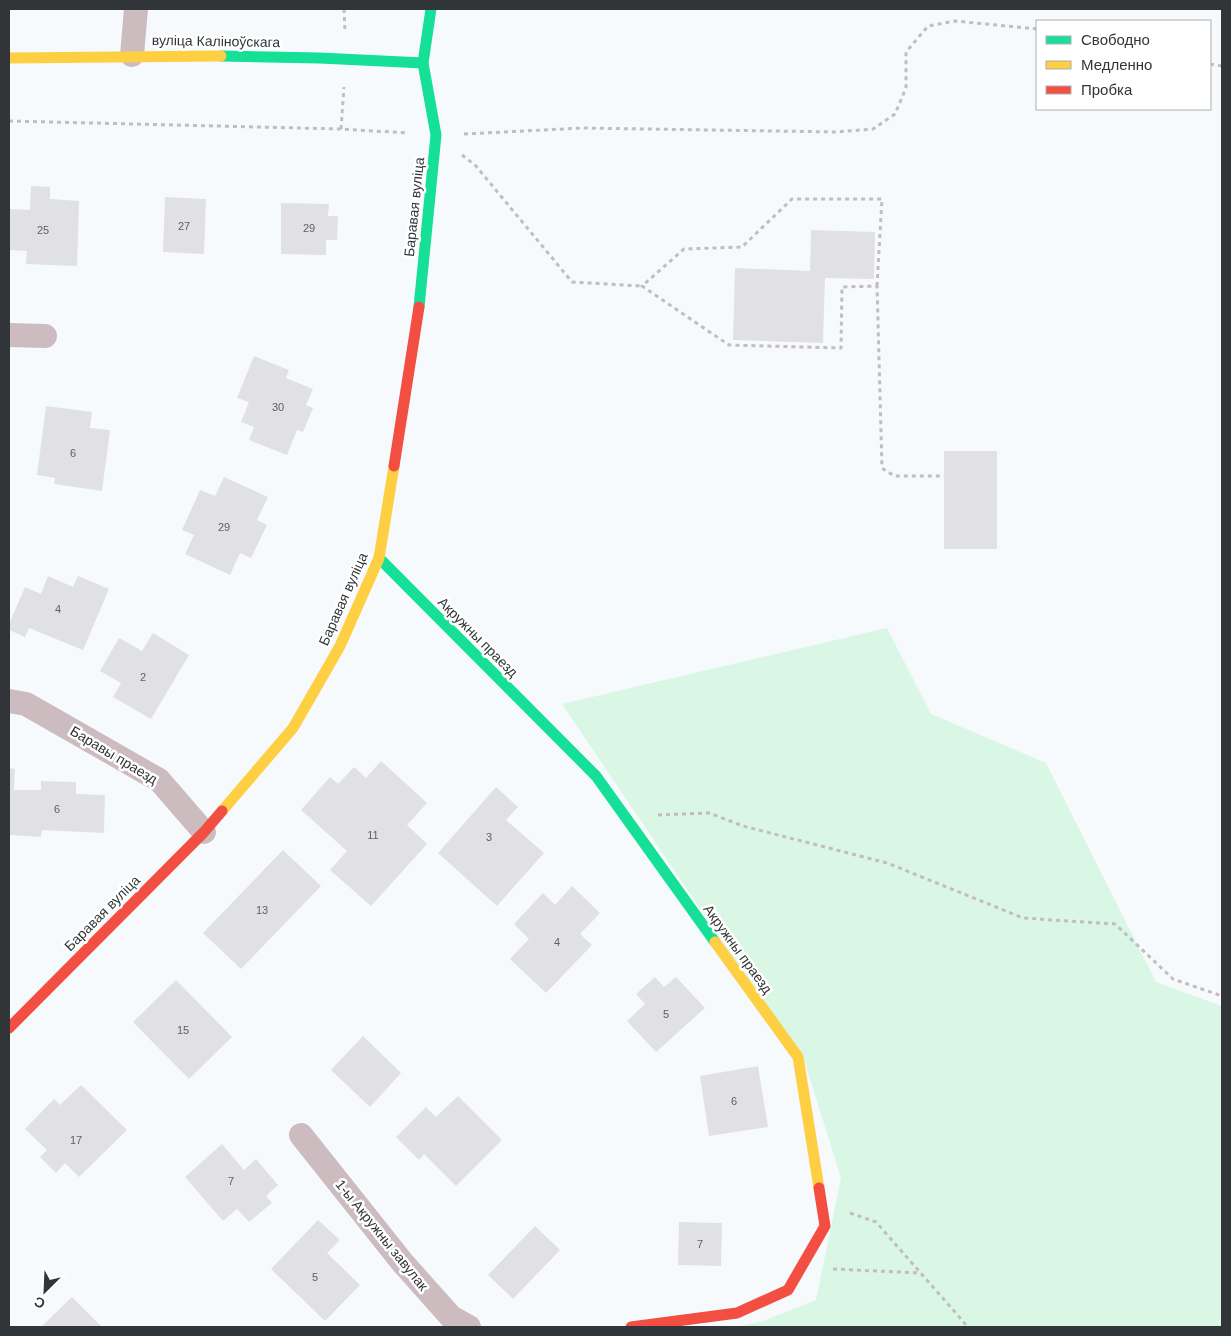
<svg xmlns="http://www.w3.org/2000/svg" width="1231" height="1336" viewBox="0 0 1231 1336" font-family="Helvetica,sans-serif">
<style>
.green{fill:#d9f7e4}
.building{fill:#e1e1e4}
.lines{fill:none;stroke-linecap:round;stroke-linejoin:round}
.path{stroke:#c4bcbf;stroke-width:3;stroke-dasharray:4 4;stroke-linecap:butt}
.street{stroke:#ccbcc0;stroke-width:24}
.fast{stroke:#16e098;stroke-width:11}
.slow{stroke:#ffcf43;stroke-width:11}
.jam{stroke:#f24e42;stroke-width:11}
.labels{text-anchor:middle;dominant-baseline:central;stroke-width:5;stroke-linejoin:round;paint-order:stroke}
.number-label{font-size:11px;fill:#5e6062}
.street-label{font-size:14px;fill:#323537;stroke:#fff}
</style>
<rect width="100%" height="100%" fill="#f7fafd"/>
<path class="green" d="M887 628 931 714 1046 763 1156 982 1222 1006V1327H734L763 1321 816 1300 841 1178 806 1066 562 704Z"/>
<g class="building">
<path d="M31 186 50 187V199L79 201 77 266 26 264 27 251 9 250V209L30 210Z"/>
<path d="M165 197 206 199 204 254 163 252Z"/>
<path d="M281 203 329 204 328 216H338L337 240H326V255L281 254Z"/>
<path d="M811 230 875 232 874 279 825 278 823 343 733 340 735 268 810 271Z"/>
<path d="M254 356 289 370 286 378 313 389 306 405 313 408 303 432 297 430 287 455 249 440 254 427 241 422 249 402 237 398Z"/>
<path d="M46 406 92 412 90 428 110 430 102 491 54 484 55 478 37 475Z"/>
<rect x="944" y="451" width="53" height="98"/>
<path d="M224 477 268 497 257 520 267 525 251 558 240 553 230 575 185 554 194 535 182 530 200 490 215 496Z"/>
<path d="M48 576 73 587 78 576 109 589 83 650 29 628 25 637 9 630V624L25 587 41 594Z"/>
<path d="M153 633 189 655 151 719 113 697 121 683 100 671 119 638 142 651Z"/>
<path d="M381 761 427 803 407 825 427 844 371 906 330 870 347 851 301 810 330 777 338 784 354 767 366 778Z"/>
<path d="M9 768 15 769 14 790H41V781L76 782V794L105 795 104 833 42 830 41 837 10 835Z"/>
<path d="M496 787 518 807 506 820 544 853 497 906 438 853Z"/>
<path d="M283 850 321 886 241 969 203 933Z"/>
<path d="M572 886 600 913 580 934 592 945 546 993 510 959 529 939 514 924 543 893 555 905Z"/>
<path d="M655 977 664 987 676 977 705 1008 656 1052 627 1021 645 1004 636 994Z"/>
<path d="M176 980 232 1037 189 1079 133 1022Z"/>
<path d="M363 1036 401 1073 370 1107 331 1070Z"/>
<path d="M758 1066 768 1127 709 1136 700 1076Z"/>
<path d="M81 1085 127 1130 79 1177 65 1163 56 1173 40 1157 47 1150 25 1129 54 1099 60 1105Z"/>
<path d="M458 1096 502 1140 456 1186 424 1154 419 1160 396 1137 426 1107 436 1117Z"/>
<path d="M222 1144 244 1170 256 1159 278 1185 266 1196 272 1203 249 1222 237 1209 223 1221 185 1177Z"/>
<path d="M318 1220 340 1240 327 1253 360 1285 325 1321 271 1269Z"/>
<path d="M679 1222 722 1223 721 1266 678 1265Z"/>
<path d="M535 1226 560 1250 513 1299 488 1275Z"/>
<path d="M72 1297 102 1327H41Z"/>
</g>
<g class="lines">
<g class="path">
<path d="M344 9 345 31"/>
<path d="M1210 64 1222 66"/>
<path d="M9 121 341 129 408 133"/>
<path d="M341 129 344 87"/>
<path d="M464 134 583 128 836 132 873 129 895 114 906 88V52L928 26 955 21 1037 29"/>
<path d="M462 155 476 166 572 282 642 286"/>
<path d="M877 286 882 199H792L742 247 684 249 642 286 729 345 841 348 842 287 877 286 882 468 894 476H944"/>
<path d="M658 815 709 813 743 826 887 863 1023 918 1115 924 1173 979 1222 996"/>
<path d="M850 1213 876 1222 968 1327"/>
<path d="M833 1269 921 1273"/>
</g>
<g class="street">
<path d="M132 55 136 9"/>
<path d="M9 335 45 336"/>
<path d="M9 701 26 704 159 780 204 832"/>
<path d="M301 1135 402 1262 451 1317 469 1327"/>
</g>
<g class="fast">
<path d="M221 56 320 58 423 63"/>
<path d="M419 307 436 135 423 63 431 9"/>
<path d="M379 558 596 776 715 942"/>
</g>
<g class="slow">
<path d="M9 58 221 56"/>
<path d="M222 811 293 728 340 646 379 558 394 466"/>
<path d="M715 942 798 1057 819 1188"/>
</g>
<g class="jam">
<path d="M394 466 419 307"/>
<path d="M9 1028 204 832 222 811"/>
<path d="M631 1327 737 1313 788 1290 825 1226 819 1188"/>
</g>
</g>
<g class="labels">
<g class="number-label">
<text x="184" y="226">27</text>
<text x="309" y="228">29</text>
<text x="43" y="230">25</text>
<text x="278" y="407">30</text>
<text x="73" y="453">6</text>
<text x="224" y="527">29</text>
<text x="58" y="609">4</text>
<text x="143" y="677">2</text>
<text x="57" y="809">6</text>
<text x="373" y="835">11</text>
<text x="489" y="837">3</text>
<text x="262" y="910">13</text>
<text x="557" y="942">4</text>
<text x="666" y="1014">5</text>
<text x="183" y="1030">15</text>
<text x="734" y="1101">6</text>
<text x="76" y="1140">17</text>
<text x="231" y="1181">7</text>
<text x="700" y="1244">7</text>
<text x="315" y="1277">5</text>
</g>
<g class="street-label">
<text transform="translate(216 41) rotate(1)">вуліца Каліноўскага</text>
<text transform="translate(414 207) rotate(-84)">Баравая вуліца</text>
<text transform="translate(343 599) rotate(-66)">Баравая вуліца</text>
<text transform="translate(478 637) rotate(45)">Акружны праезд</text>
<text transform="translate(114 755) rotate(31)">Баравы праезд</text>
<text transform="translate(102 913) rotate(-45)">Баравая вуліца</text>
<text transform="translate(738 949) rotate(54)">Акружны праезд</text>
<text transform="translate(382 1235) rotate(51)">1-ы Акружны завулак</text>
</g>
</g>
<rect width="1231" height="1336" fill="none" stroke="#323537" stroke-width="20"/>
<rect x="1036" y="20" width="175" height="90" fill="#ffffff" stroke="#adaeaf"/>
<rect x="1046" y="36" width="25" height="8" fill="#16e098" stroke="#adaeaf"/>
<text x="1081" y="45" font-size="15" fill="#323537">Свободно</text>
<rect x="1046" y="61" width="25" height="8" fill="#ffcf43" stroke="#adaeaf"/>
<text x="1081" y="70" font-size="15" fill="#323537">Медленно</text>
<rect x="1046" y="86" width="25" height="8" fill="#f24e42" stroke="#adaeaf"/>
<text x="1081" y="95" font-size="15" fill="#323537">Пробка</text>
<g transform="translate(45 1291) rotate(204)" stroke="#ffffff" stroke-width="4" paint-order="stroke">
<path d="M0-4L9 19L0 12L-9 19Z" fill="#323537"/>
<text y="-8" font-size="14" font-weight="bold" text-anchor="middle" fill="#323537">С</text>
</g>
</svg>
